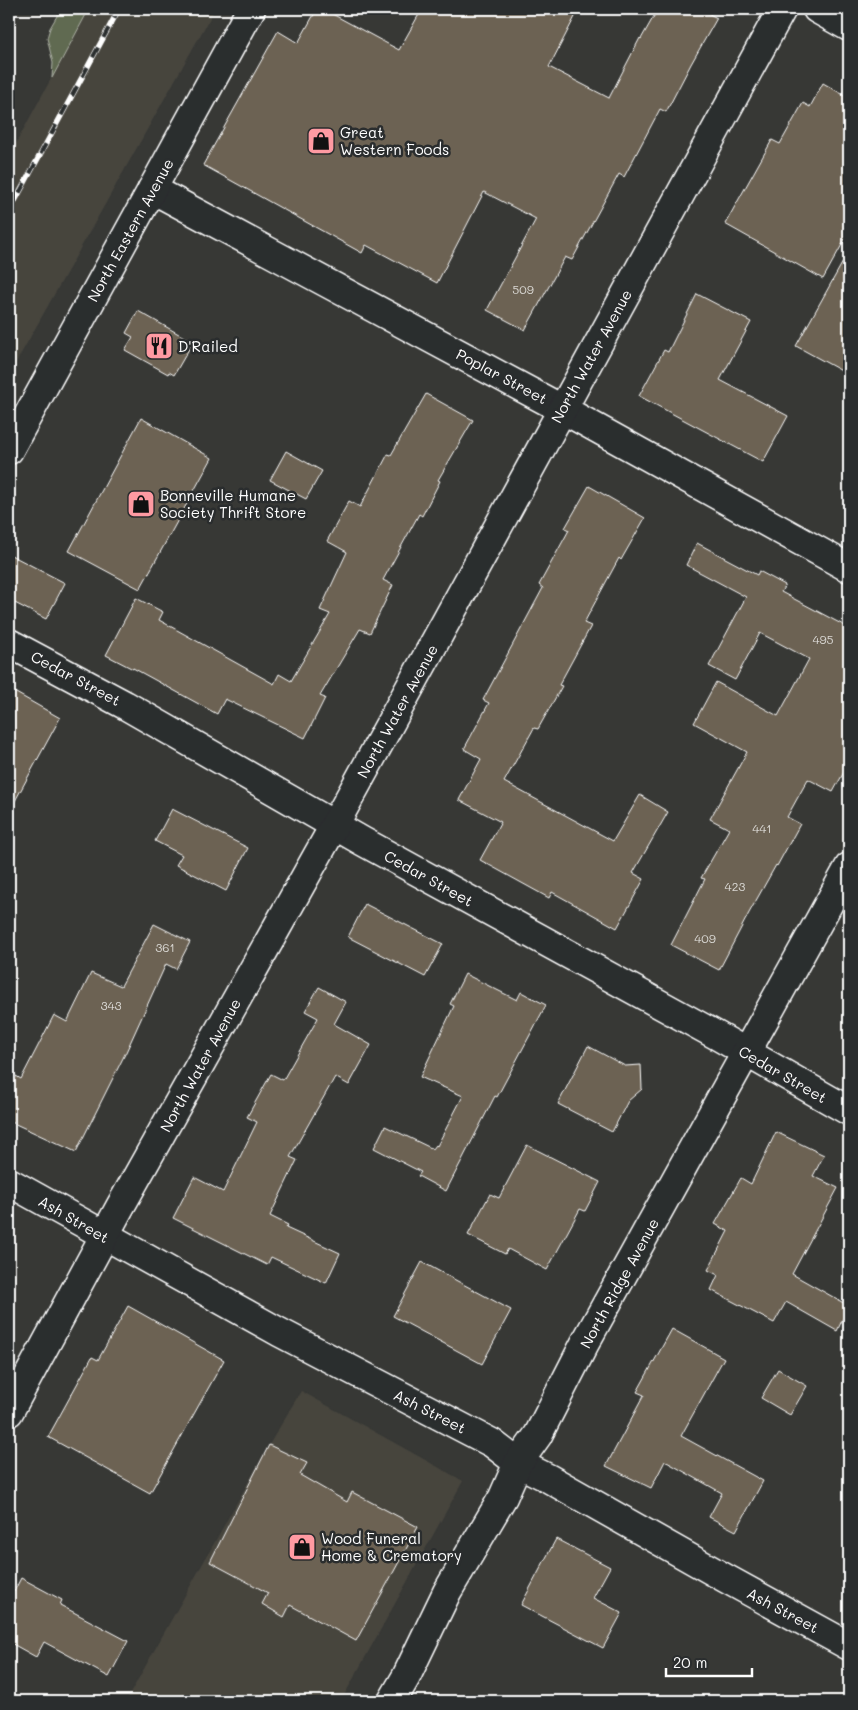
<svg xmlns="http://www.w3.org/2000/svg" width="858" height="1710" viewBox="0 0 858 1710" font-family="Mali,sans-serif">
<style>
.built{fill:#47453e}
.green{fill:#606a51;stroke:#b0b4a8}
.building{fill:#6c6253;stroke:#fff}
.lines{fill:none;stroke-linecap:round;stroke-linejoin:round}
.minor-casing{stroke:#fff;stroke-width:31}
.tertiary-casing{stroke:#fff;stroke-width:31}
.minor{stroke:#2a2d2e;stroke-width:28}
.tertiary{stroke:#2a2d2e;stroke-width:28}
.rail-casing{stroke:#fff;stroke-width:5.5}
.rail{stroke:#2a2d2e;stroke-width:4;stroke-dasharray:11;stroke-linecap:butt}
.labels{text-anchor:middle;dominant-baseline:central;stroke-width:5;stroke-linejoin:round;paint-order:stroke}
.number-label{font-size:12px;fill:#dad8d4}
.poi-label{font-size:15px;fill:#fff;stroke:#2a2d2e;text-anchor:start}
.street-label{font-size:15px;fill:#fff;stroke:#2a2d2e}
</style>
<rect width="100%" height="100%" fill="#373835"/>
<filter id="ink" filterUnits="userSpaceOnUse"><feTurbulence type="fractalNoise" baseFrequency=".02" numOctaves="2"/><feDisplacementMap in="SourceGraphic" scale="10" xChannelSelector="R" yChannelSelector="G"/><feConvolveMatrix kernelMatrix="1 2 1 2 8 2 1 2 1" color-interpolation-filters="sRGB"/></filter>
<g filter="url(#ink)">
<g class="built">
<path d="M89 9H215L9 375V156Z"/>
<path d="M301 1391 463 1481 341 1701H126L269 1445Z"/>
</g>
<path class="green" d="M61 9H89L52 78 53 63 47 38 50 28Z"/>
<g class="building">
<path d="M317 9H323L399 50 422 9H579L549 67 609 98 640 38 641 39 658 9H700L717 18 691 64 666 112 660 109 624 177 619 174 572 260 565 257 525 330 487 310 536 219 484 192 437 283 366 245 362 253 203 165 278 31 298 43Z"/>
<path d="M823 83 849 98V232L823 279 725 224 772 140 780 144 803 103 810 107Z"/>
<path d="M849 251V375L796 346Z"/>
<path d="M697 294 751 322 720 380 788 416 763 462 639 396 664 350 668 352Z"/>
<path d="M138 311 193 342 174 375 169 372 168 374 125 350 133 337 126 333Z"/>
<path d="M426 394 473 420 438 480 440 481 422 516 419 514 383 580 393 585 370 633 360 629 320 696 325 698 305 738 225 699 217 714 133 668V669L106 655 136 598 163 612 159 620 274 684 279 674 291 681 330 614 320 610 347 552 327 541 349 501 360 507 388 454 391 455Z"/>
<path d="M141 418 212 458 140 589 69 551Z"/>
<path d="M286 451 322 471 306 499 270 480Z"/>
<path d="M589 486 645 518 621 560 619 558 584 623 591 626 559 685 562 686 538 729 534 728 504 782 613 841 640 795 668 812 633 873 644 879 617 928 552 892 549 898 480 860 501 822 459 800 481 759 464 749 489 703 483 700 543 588 539 585 569 530 565 528Z"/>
<path d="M697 543 757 575 759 571 785 585 781 592 849 628V763L833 792 808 779 787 817 800 824 777 866 776 865 749 913 719 970 671 945 705 879 701 878 729 829 710 819 747 752 694 723 716 682 778 716 809 659 760 633 735 680 709 666 746 597 686 565Z"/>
<path d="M9 554 65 583 46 619 9 600Z"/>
<path d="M9 689 60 718 9 812Z"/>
<path d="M172 809 248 848 226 891 176 865 182 855 155 841Z"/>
<path d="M365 904 443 944 425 977 348 937Z"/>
<path d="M154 924 190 942 176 969 166 964 126 1052 76 1152 9 1121V1090L16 1076 21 1079 54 1015 67 1022 91 973 121 986Z"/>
<path d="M465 974 517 1000 521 992 546 1005 497 1097 495 1096 446 1191 418 1176 421 1172 374 1148 385 1126 433 1149 436 1145 437 1146 463 1096 420 1077 454 1006 450 1004Z"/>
<path d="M319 987 346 1002 334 1024 371 1045 349 1085 335 1077 290 1157 297 1160 270 1216 288 1225 286 1228 340 1253 326 1283 271 1257 267 1265 173 1218 194 1177 223 1192 257 1122 247 1117 271 1074 283 1080 318 1018 305 1011Z"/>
<path d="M588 1046 625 1066 641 1065 642 1089 628 1101 612 1132 558 1104Z"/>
<path d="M776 1132 824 1155 813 1176 838 1188 792 1274 849 1306 837 1331 786 1302 774 1323 711 1290 718 1275 708 1270 728 1231 715 1224 741 1178 751 1184Z"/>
<path d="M527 1145 600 1182 585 1211 580 1209 547 1270 508 1249 505 1254 468 1235 490 1194 499 1198Z"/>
<path d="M422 1262 511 1310 482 1364 393 1316Z"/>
<path d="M128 1306 224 1360 150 1493 48 1437 92 1357 98 1360Z"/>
<path d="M672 1329 724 1358 681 1436 763 1481 736 1531 709 1517 722 1493 665 1461 651 1488 606 1466 644 1395 637 1392Z"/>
<path d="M778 1369 807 1386 790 1415 761 1398Z"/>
<path d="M269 1445 307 1463 300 1475 347 1502 352 1492 418 1527 356 1641 290 1605 284 1617 262 1604 268 1593 210 1562Z"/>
<path d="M556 1539 610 1567 593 1598 622 1613 603 1648 521 1605Z"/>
<path d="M21 1578 62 1600 60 1605 128 1641 109 1677 44 1642 36 1657 9 1642V1601Z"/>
</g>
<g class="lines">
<defs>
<g id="minor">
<path d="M152 189 562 409 849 568"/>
<path d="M9 450 251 9"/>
<path d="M9 643 125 705 362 841 716 1035 849 1111"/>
<path d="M9 1182 279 1332 492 1443 518 1463 548 1478 725 1578 849 1646"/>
<path d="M9 1412 120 1207 335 824 782 9"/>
<path d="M392 1701 406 1677 447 1592 503 1497 518 1463 538 1435 585 1343 849 867"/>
</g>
<path id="tertiary" d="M817 9 849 27"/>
</defs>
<use href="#minor" class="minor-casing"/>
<use href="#tertiary" class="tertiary-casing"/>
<use href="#minor" class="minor"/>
<use href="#tertiary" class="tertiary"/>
<defs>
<path id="rail" d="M9 212 119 9"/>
</defs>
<use href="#rail" class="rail-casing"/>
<use href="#rail" class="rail"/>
</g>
</g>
<defs>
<symbol id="shop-square" viewBox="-11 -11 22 22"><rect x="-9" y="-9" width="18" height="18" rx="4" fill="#ff9aa2" stroke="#2a2d2e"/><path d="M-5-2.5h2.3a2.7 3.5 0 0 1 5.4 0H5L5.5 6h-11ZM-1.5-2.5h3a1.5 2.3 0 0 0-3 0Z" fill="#111"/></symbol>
<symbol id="restaurant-square" viewBox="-11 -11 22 22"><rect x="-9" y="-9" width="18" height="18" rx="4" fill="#ff9aa2" stroke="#2a2d2e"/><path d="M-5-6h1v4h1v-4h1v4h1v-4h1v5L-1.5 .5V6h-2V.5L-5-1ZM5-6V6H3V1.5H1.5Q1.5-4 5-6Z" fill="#111"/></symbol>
</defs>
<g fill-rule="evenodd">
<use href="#shop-square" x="305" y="125" width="32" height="32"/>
<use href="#restaurant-square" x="143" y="330" width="32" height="32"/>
<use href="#shop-square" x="125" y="488" width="32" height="32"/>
<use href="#shop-square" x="286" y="1531" width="32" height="32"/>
</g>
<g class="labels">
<g class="number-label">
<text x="523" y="289">509</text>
<text x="823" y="639">495</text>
<text x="762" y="828">441</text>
<text x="735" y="886">423</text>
<text x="705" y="938">409</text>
<text x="165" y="947">361</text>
<text x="111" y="1005">343</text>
</g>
<g class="poi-label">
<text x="340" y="132">Great<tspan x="340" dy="17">Western Foods</tspan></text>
<text x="178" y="346">D'Railed</text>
<text x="160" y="495">Bonneville Humane<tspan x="160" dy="17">Society Thrift Store</tspan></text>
<text x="321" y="1538">Wood Funeral<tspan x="321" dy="17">Home &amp; Crematory</tspan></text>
</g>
<g class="street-label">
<text transform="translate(130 230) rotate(-61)">North Eastern Avenue</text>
<text transform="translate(591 356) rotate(-61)">North Water Avenue</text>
<text transform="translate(502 376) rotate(28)">Poplar Street</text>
<text transform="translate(76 678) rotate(28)">Cedar Street</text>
<text transform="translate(397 711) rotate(-61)">North Water Avenue</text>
<text transform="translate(429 878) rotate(29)">Cedar Street</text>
<text transform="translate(200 1065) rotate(-61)">North Water Avenue</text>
<text transform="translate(783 1074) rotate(30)">Cedar Street</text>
<text transform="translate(74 1219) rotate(30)">Ash Street</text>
<text transform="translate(619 1283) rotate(-61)">North Ridge Avenue</text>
<text transform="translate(430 1411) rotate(27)">Ash Street</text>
<text transform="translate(783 1610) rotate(28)">Ash Street</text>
</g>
</g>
<rect width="858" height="1710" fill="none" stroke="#2a2d2e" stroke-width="30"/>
<rect x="15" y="15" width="828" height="1680" fill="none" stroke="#fff" stroke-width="2" filter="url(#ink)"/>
<path d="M666 1668v8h86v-8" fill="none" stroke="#ffffff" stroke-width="2.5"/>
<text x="673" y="1668" font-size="15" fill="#ffffff" stroke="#2a2d2e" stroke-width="4" paint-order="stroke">20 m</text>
</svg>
